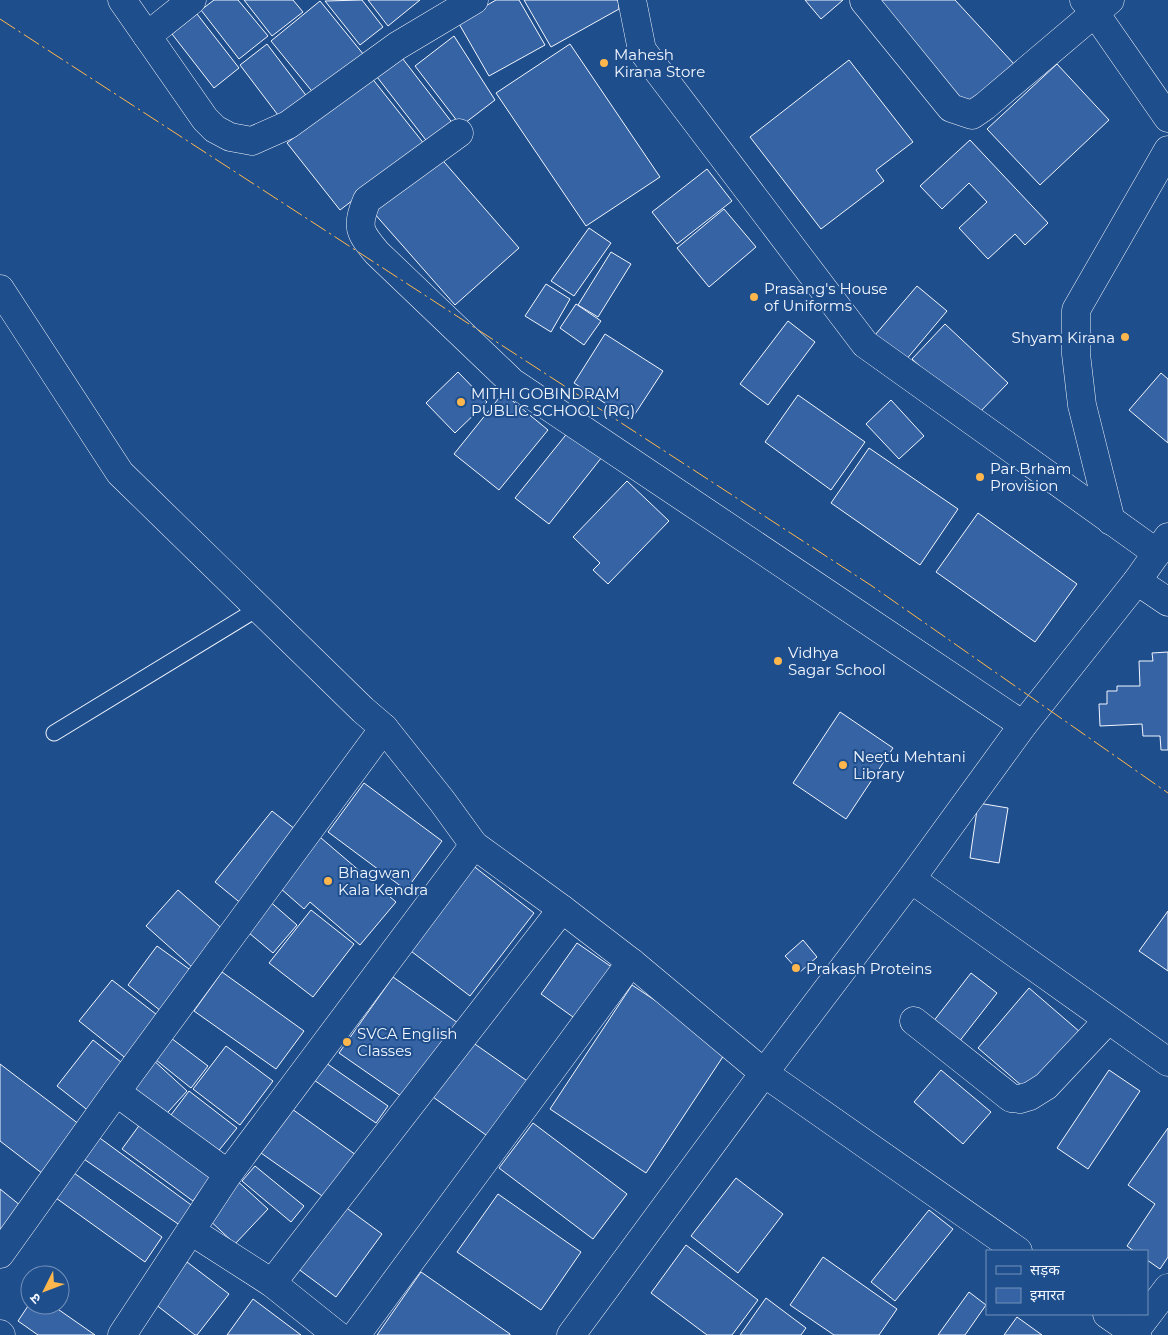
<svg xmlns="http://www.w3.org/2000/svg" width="1168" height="1335" viewBox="0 0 1168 1335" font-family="Montserrat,'Noto Sans Devanagari',sans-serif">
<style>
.building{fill:#3563a3;stroke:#f2f6ff}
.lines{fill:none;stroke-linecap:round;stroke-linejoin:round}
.service-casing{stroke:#f2f6ff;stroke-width:17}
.minor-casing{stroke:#f2f6ff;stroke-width:29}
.service{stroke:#1f4e8c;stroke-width:15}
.minor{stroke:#1f4e8c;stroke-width:28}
.power{stroke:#ffb74d;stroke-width:1;stroke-dasharray:18 4 2.5 4;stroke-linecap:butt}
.poi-dot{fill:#ffb74d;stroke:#1f4e8c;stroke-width:2}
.labels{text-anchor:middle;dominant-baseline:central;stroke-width:4;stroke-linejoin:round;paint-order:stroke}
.poi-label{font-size:15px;fill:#f2f6ff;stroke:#1f4e8c;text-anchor:start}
</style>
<rect width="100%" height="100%" fill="#1f4e8c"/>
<g class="building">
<path d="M214 0H238L268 36 239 59 201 10Z"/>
<path d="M244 0H293L303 12 272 36Z"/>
<path d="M362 0 383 27 360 45 325 1Z"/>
<path d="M368 0H420L388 26Z"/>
<path d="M496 0H519L545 45 489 76 458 22Z"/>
<path d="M524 0H618L619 9 551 47Z"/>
<path d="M805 0H843L821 19Z"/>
<path d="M872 0H955L1014 64 967 107Z"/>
<path d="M320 1 364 55 315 95 271 41Z"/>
<path d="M197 14 239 68 214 88 172 34Z"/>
<path d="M454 36 495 100 461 126 415 66Z"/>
<path d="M267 44 308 98 281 119 240 65Z"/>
<path d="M570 44 660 177 586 226 496 93Z"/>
<path d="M399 54 454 125 429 144 374 73Z"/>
<path d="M849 60 913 142 876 170 884 181 821 229 750 137Z"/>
<path d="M1057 64 1109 120 1040 185 987 129Z"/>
<path d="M371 77 425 145 340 210 287 143Z"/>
<path d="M970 140 1048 223 1025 245 1015 234 988 259 959 228 987 202 969 183 942 209 920 186Z"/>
<path d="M438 155 519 248 455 305 373 212Z"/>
<path d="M707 169 732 201 677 244 652 212Z"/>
<path d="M724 209 756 247 709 287 677 248Z"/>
<path d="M589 228 611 243 574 296 551 281Z"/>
<path d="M611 252 631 264 598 317 578 305Z"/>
<path d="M546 284 570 299 551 332 525 316Z"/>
<path d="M917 286 947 311 905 361 875 335Z"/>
<path d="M576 304 601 321 584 345 560 328Z"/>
<path d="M788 321 815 342 768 405 740 384Z"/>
<path d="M945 324 1008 383 975 417 912 359Z"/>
<path d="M605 334 663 371 631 420 574 383Z"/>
<path d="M458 372 487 402 455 433 426 403Z"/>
<path d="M1161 373 1168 379V443L1129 410Z"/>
<path d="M503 393 548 430 499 490 454 454Z"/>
<path d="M798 395 865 442 831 490 765 442Z"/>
<path d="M891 400 924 436 899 459 866 424Z"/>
<path d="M569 431 602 457 549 524 515 498Z"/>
<path d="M869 448 958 509 920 565 831 503Z"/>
<path d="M627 481 669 521 608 584 593 570 600 563 573 537Z"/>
<path d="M978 513 1077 584 1035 642 936 572Z"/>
<path d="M1168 652V750H1161L1160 736H1143L1142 724 1100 726 1099 704H1107V691H1117V686H1140L1139 661H1153L1152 653Z"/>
<path d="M840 712 893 748 846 819 793 783Z"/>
<path d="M364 783 442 841 406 890 328 832Z"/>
<path d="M978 803 1008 808 999 863 970 858Z"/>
<path d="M272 811 300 833 243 905 215 882Z"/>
<path d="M314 832 396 902 360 945 310 902 304 909 272 881Z"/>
<path d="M467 861 534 913 470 996 403 945Z"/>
<path d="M178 890 226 932 193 968 146 926Z"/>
<path d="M267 899 297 925 273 953 243 928Z"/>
<path d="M311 910 354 944 313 997 269 963Z"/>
<path d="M1168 911V971L1139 951Z"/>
<path d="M803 940 817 957 800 972 785 956Z"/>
<path d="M577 943 616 970 580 1022 541 994Z"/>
<path d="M157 946 196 974 166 1015 128 985Z"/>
<path d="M222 972 304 1031 276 1069 194 1011Z"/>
<path d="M971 973 997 993 955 1047 929 1027Z"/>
<path d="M393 977 465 1028 411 1103 339 1053Z"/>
<path d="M112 980 161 1018 128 1060 79 1021Z"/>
<path d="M632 985 728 1049 646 1173 550 1109Z"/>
<path d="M1029 988 1080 1032 1029 1092 978 1048Z"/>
<path d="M167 1035 208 1066 191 1088 151 1056Z"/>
<path d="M93 1040 126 1066 90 1112 57 1086Z"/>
<path d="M472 1042 533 1085 493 1140 433 1097Z"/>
<path d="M226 1046 273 1081 240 1125 193 1089Z"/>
<path d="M151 1058 187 1091 160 1121 123 1092Z"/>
<path d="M326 1063 388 1106 376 1123 314 1080Z"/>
<path d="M0 1064 84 1128 47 1177 0 1141Z"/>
<path d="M941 1070 991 1112 963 1144 914 1102Z"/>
<path d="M1109 1070 1140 1091 1088 1169 1057 1148Z"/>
<path d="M189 1091 237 1128 212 1159 165 1123Z"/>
<path d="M292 1109 356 1155 325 1198 261 1153Z"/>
<path d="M146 1116 216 1169 193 1201 122 1149Z"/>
<path d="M533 1123 627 1194 593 1239 499 1168Z"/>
<path d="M1168 1128V1257L1160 1269 1147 1260V1251H1134L1127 1246 1155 1204 1128 1185Z"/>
<path d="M97 1136 194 1207 181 1226 81 1157Z"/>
<path d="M255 1166 304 1206 291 1222 242 1181Z"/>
<path d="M74 1173 162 1237 145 1262 56 1198Z"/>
<path d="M234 1178 268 1209 235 1244 206 1217Z"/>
<path d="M736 1178 783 1214 738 1273 691 1236Z"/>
<path d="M0 1189 26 1210 0 1246Z"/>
<path d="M498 1194 581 1252 541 1310 457 1252Z"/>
<path d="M344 1206 382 1234 336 1297 297 1268Z"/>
<path d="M929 1210 953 1229 895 1301 871 1282Z"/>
<path d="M686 1245 758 1300 732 1335H707L651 1293Z"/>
<path d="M823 1257 897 1309 879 1335H834L790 1305Z"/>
<path d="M187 1262 229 1294 197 1335H195L155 1304Z"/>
<path d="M421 1272 510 1334V1335H377Z"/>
<path d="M969 1292 986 1305 965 1335H938Z"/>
<path d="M766 1298 806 1328 801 1335H740Z"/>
<path d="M253 1299 301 1335H227Z"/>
<path d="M30 1303V1305H52L95 1335H38L18 1321Z"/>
<path d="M1017 1317 1042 1335H1004Z"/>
</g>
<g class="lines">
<defs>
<path id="service" d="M54 733 259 608"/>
<g id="minor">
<path d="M122 0 205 119 215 129 230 137 252 141 288 125 397 46 474 0"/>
<path d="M632 0 642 50 865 344 1157 553"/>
<path d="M1084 0 1095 13 1168 118"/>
<path d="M864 1 951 108 972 115 985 106 1110 0"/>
<path d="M147 36 192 0"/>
<path d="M459 133 367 200C356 227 359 232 377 253L512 382 1023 725"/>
<path d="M0 289 120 473 363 710 384 728 442 801 474 845 562 909 631 962 764 1073 1018 1251"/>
<path d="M1111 521 1082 405 1076 354V310L1168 150"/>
<path d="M1137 581 1168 602"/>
<path d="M911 879 1168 1062"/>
<path d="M914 1021 1011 1098 1020 1099 1030 1096 1046 1086 1108 1020"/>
<path d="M116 1092 228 1174"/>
<path d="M191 1231 272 1283 337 1335"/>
<path d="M0 1254 116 1092 384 728"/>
<path d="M272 1283 562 909"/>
<path d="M1107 1314 1137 1335"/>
<path d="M0 1334 1 1335"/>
<path d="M122 1335 228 1174 474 845"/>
<path d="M356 1335 631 962"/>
<path d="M571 1335 764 1073 911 879 1023 725 1137 581 1168 537"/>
<path d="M1132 1335 1168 1288"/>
</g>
</defs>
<use href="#service" class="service-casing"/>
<use href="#minor" class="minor-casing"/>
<use href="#service" class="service"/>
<use href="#minor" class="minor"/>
<path class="power" d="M0 19 872 586 1168 793"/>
</g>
<g class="poi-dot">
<circle cx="604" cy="63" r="5"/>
<circle cx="754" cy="297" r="5"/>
<circle cx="1125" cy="337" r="5"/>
<circle cx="461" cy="402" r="5"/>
<circle cx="980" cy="477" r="5"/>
<circle cx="778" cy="661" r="5"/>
<circle cx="843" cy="765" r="5"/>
<circle cx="328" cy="881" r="5"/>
<circle cx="796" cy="968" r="5"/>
<circle cx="347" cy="1042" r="5"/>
</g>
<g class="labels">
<g class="poi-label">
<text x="614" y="54">Mahesh<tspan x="614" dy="17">Kirana Store</tspan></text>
<text x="764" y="288">Prasang's House<tspan x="764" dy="17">of Uniforms</tspan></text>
<text x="1115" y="337" text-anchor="end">Shyam Kirana</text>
<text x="471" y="393">MITHI GOBINDRAM<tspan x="471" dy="17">PUBLIC SCHOOL (RG)</tspan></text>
<text x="990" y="468">Par Brham<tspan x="990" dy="17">Provision</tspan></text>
<text x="788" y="652">Vidhya<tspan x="788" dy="17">Sagar School</tspan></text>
<text x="853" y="756">Neetu Mehtani<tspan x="853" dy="17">Library</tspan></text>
<text x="338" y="872">Bhagwan<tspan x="338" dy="17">Kala Kendra</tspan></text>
<text x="806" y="968">Prakash Proteins</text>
<text x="357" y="1033">SVCA English<tspan x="357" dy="17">Classes</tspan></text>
</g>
</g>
<rect x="986" y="1250" width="162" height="65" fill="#1f4e8c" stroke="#7391ba"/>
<rect x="996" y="1266" width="25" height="8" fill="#1f4e8c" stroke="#7391ba"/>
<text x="1030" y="1275" font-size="15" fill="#f2f6ff">सड़क</text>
<rect x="996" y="1288" width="25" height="15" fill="#3563a3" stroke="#7391ba"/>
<text x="1030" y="1300" font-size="15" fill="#f2f6ff">इमारत</text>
<g transform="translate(45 1290) rotate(228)"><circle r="24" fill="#1f4e8c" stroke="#7391ba"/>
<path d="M0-4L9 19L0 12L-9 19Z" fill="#ffb74d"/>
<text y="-8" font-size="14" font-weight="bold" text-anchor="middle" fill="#f2f6ff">उ</text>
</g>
</svg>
